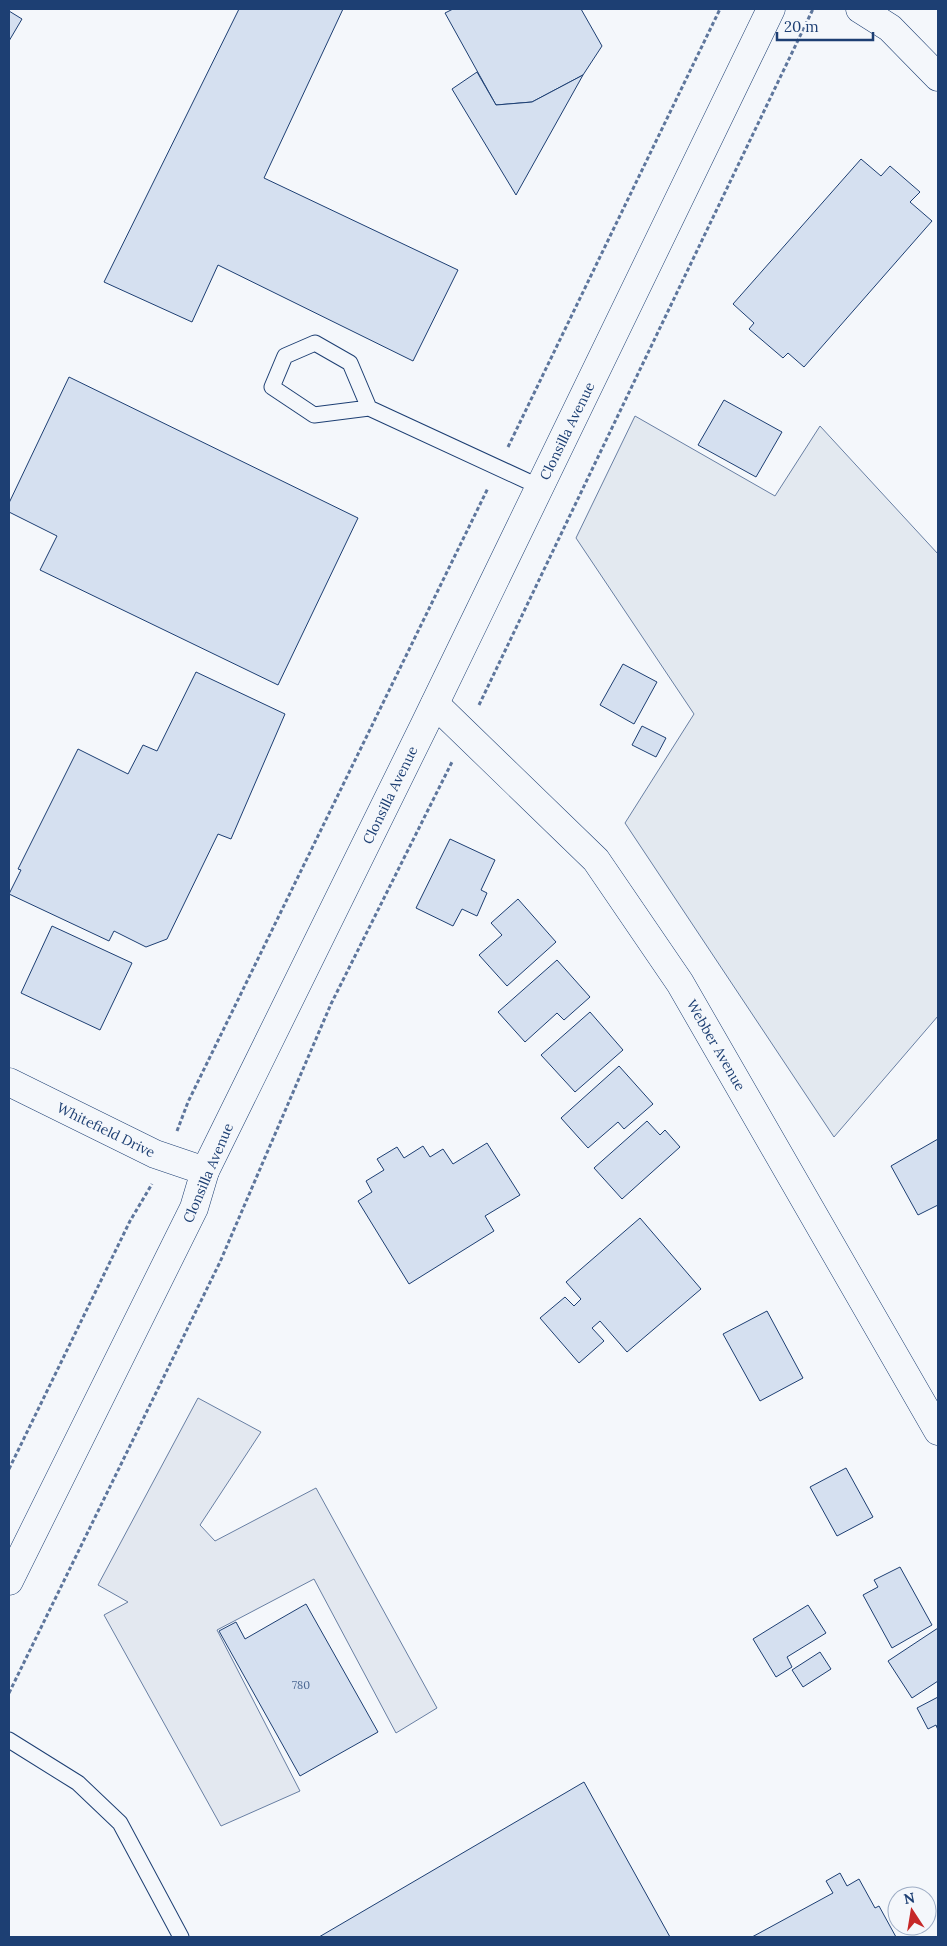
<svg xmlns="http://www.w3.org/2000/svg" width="947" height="1946" viewBox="0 0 947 1946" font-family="Lora,serif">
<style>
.green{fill:#e3e9f0;stroke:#687fa3}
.parking{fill:#e3e8f0;stroke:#687fa3}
.building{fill:#d5e0f0;stroke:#1d3f73}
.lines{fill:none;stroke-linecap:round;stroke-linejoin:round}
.service-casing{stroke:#1d3f73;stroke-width:17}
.minor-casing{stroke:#1d3f73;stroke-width:29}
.secondary-casing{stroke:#1d3f73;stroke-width:29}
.path{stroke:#5e769c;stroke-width:3;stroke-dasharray:4 2.5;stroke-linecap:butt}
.service{stroke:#f4f7fb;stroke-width:15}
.minor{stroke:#f4f7fb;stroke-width:28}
.secondary{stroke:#f4f7fb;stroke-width:28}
.labels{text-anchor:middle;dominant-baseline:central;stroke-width:4;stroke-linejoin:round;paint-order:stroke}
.number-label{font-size:11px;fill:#4b6792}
.street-label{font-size:14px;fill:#1d3f73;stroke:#f4f7fb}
</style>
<rect width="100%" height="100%" fill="#f4f7fb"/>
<path class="green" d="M635 416 775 496 820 426 938 554V1016L834 1137 625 823 694 714 576 538Z"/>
<path class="parking" d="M198 1398 261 1432 200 1525 215 1541 316 1488 437 1708 396 1733 314 1579 217 1630 300 1791 221 1826 104 1615 128 1602 98 1585Z"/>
<g class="building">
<path d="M239 9H343L264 178 458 270 413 361 218 265 192 322 104 282Z"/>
<path d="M453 9H581L602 46 583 75 532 102 496 105 445 13Z"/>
<path d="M9 11 22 19 9 41Z"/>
<path d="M477 72 496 105 532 102 583 75 516 195 452 89Z"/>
<path d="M861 159 881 176 890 166 920 192 910 202 932 221 804 367 788 353 783 358 749 329 754 323 733 304Z"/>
<path d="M69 377 358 518 278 685 40 570 57 536 9 512V503Z"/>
<path d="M724 400 782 432 756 477 698 445Z"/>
<path d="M623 664 657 682 634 724 600 705Z"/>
<path d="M196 672 285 714 231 839 218 834 167 939 146 947 114 931 109 941 9 894 21 870 18 869 78 749 128 774 143 745 157 751Z"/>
<path d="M642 726 666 738 656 757 632 745Z"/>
<path d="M450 839 495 860 481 890 487 893 477 916 462 909 453 926 416 908Z"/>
<path d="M518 899 556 942 507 986 479 955 502 935 491 923Z"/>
<path d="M52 926 132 963 100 1030 21 993Z"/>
<path d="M557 960 590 997 564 1020 557 1013 525 1042 498 1012Z"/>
<path d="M590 1012 623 1050 575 1092 541 1055Z"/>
<path d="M619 1066 653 1104 624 1129 618 1122 588 1148 561 1118Z"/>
<path d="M647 1121 660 1135 665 1130 680 1147 622 1199 594 1168Z"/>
<path d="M938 1139V1205L918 1215 891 1166Z"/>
<path d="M487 1143 520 1195 485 1216 494 1231 409 1284 358 1201 372 1192 366 1181 384 1170 377 1159 397 1147 404 1158 423 1146 430 1157 443 1149 453 1164Z"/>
<path d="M640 1218 701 1289 627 1352 600 1321 592 1328 604 1341 579 1363 540 1318 565 1297 574 1306 581 1299 566 1282Z"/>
<path d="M767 1311 803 1378 760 1401 723 1334Z"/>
<path d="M846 1468 873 1517 837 1536 810 1487Z"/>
<path d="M900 1567 932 1625 892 1648 863 1595 878 1587 874 1580Z"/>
<path d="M306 1604 378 1732 300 1776 219 1631 236 1622 245 1639Z"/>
<path d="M808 1605 826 1633 787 1657 792 1667 776 1677 753 1639Z"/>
<path d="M938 1628V1681L912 1698 888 1661Z"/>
<path d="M820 1652 831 1669 803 1687 792 1670Z"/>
<path d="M938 1697V1730L936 1725 928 1729 917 1708Z"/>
<path d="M584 1782 670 1937H319Z"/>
<path d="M840 1873 847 1886 859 1879 875 1908 879 1906 896 1937H752L833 1893 826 1881Z"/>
</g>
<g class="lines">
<defs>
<g id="service">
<path d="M369 408 350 363 315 343 285 356 272 387 314 415 369 408 540 487"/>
<path d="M9 1740 78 1783 120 1823 181 1937"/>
</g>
<g id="minor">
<path d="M860 9 890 28 938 77"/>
<path d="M435 704 596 860 680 983 938 1431"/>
<path d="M9 1082 155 1154 205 1171"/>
</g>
<path id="secondary" d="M9 1581 194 1208 205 1171 424 726 771 9"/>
</defs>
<use href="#service" class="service-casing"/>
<use href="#minor" class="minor-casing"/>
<use href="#secondary" class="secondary-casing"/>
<g class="path">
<path d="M508 447 720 9"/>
<path d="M479 705 813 9"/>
<path d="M177 1131 188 1102 488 488"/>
<path d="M9 1469 130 1221 152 1184"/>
<path d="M9 1693 220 1262 331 1004 452 762"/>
</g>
<use href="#service" class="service"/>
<use href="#minor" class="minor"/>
<use href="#secondary" class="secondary"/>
</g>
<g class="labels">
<g class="number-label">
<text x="301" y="1685">780</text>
</g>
<g class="street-label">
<text transform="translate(567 431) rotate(-64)">Clonsilla Avenue</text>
<text transform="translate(390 795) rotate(-64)">Clonsilla Avenue</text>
<text transform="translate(716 1045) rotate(60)">Webber Avenue</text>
<text transform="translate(106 1130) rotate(26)">Whitefield Drive</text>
<text transform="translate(208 1173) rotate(-67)">Clonsilla Avenue</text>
</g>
</g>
<rect width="947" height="1946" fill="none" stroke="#1d3f73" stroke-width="20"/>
<g transform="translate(912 1911) rotate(348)"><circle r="24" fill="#f4f7fb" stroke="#9eadc5"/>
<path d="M0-4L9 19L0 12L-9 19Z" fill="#c62828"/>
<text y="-8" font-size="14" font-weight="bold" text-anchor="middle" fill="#1d3f73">N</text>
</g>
<path d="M777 32v8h96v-8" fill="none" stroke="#1d3f73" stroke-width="2.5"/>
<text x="784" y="32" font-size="15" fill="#1d3f73" stroke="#f4f7fb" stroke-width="4" paint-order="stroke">20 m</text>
</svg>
